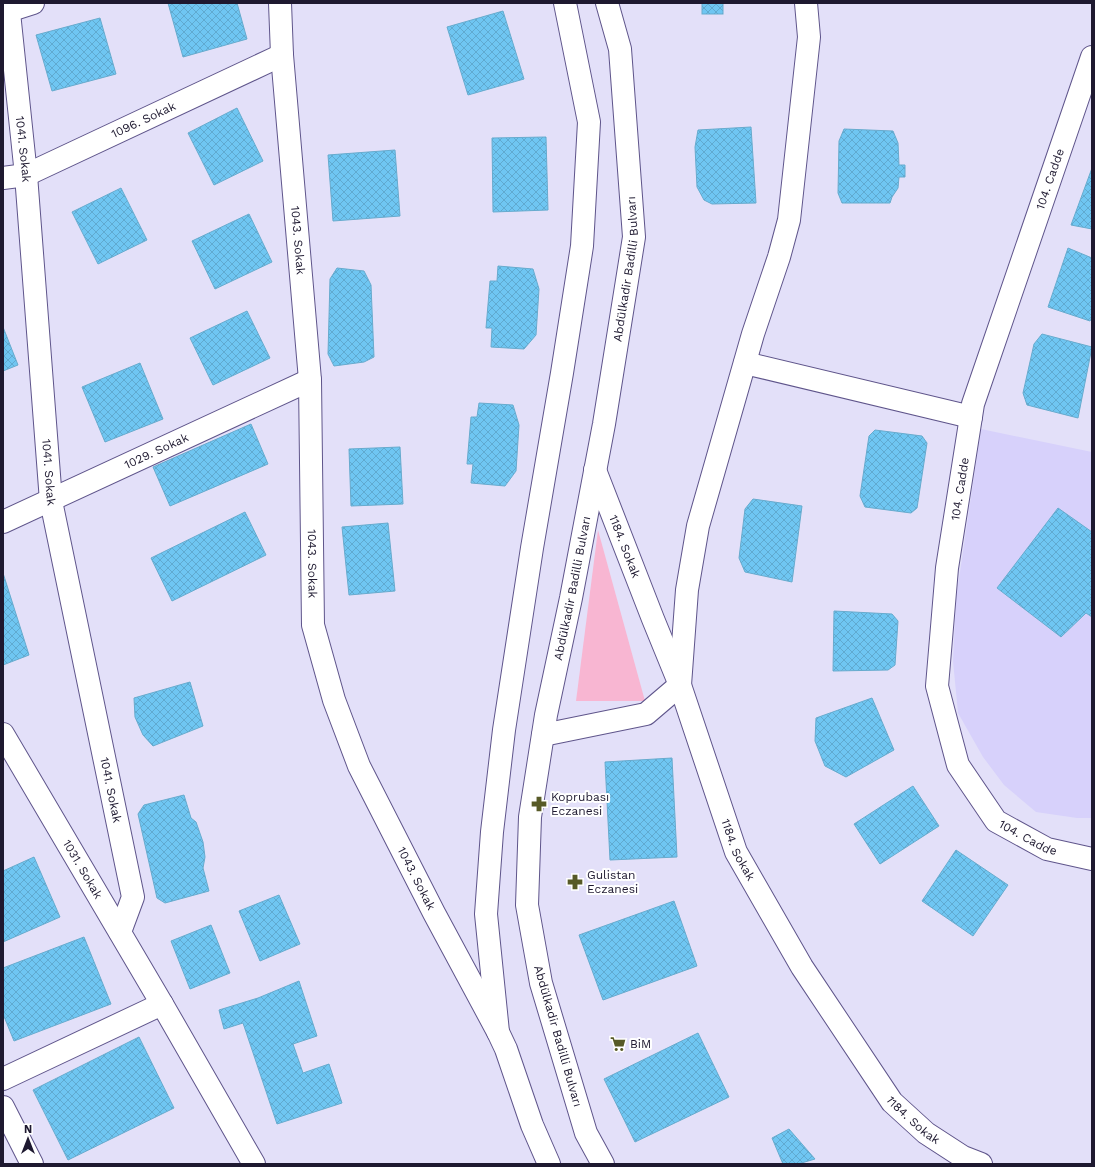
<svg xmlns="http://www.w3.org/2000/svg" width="1095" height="1167" viewBox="0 0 1095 1167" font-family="'Work Sans',sans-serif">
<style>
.built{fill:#d7d1fb}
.park{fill:#f8b6d2}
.building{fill:url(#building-cross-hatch);stroke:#67abce}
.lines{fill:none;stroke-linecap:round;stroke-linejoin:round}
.minor-casing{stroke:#5f558b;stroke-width:24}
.secondary-casing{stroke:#5f558b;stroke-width:24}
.minor{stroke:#fff;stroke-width:22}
.secondary{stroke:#fff;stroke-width:22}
.labels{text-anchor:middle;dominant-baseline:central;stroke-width:4;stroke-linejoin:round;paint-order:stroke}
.street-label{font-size:12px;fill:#1e1930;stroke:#fff}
.poi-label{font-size:12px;fill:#1e1930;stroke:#fff;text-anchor:start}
</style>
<defs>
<pattern id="building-cross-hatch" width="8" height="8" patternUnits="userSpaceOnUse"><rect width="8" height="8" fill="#6fc6f2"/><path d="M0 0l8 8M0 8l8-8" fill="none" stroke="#60aad0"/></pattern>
</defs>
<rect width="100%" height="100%" fill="#e3e0f9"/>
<path class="built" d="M981 429 1092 452V818H1077L1036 812 1004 785 983 757 958 713 953 661 956 599Z"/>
<path class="park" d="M598 530 645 701H576Z"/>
<g class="building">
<path d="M168 3H237L247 39 183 57Z"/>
<rect x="702" y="3" width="21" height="11"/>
<path d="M503 11 524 79 468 95 447 27Z"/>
<path d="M100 18 116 74 52 91 36 35Z"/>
<path d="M237 108 263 161 214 185 188 133Z"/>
<path d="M751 127 756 203 712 204 704 200 697 187 695 147 698 130Z"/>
<path d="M844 129 893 131 898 143 899 165H905V177H899L898 188 892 197 890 203H842L838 193 839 141Z"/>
<path d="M546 137 548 210 493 212 492 138Z"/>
<path d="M395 150 400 216 333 221 328 155Z"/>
<path d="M1092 168V229L1071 225Z"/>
<path d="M121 188 147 240 98 264 72 212Z"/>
<path d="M249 214 272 262 215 289 192 241Z"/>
<path d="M1068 248 1092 258V317L1090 321 1048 307Z"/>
<path d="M498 266 533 269 539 289 536 335 524 349 491 347 492 328H486L490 281H497Z"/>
<path d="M337 268 364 271 371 285 374 357 364 362 334 366 328 354 330 279Z"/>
<path d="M247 311 270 358 213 385 190 338Z"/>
<path d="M3 327 18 365 3 371Z"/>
<path d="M1042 334 1092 347 1078 418 1027 405 1023 393 1034 344Z"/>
<path d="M140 363 163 419 105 442 82 387Z"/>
<path d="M479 403 513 405 519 425 516 471 505 486 471 483 473 464H467L471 417H477Z"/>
<path d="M251 424 268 464 170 506 153 467Z"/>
<path d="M875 430 922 436 927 443 917 508 911 513 865 507 860 496 869 436Z"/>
<path d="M400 447 403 504 351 506 349 449Z"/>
<path d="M753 499 802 506 792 582 745 572 739 558 745 509Z"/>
<path d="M1058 508 1092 532V617L1086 613 1061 637 997 588Z"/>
<path d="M245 512 266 555 172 601 151 558Z"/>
<path d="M388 523 395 591 349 595 342 527Z"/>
<path d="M3 573 29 655 3 665Z"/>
<path d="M834 611 892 614 898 621 895 665 888 670 833 671Z"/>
<path d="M190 682 203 726 153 746 143 735 135 717 134 698Z"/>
<path d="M872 698 894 750 846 777 825 766 815 741 816 718Z"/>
<path d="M672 758 677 857 610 860 605 762Z"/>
<path d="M913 786 939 826 880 864 854 824Z"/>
<path d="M184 795 191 818 196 822 203 842 205 857 203 868 209 891 165 903 157 898 138 814 144 805Z"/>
<path d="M956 850 1008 885 973 936 922 901Z"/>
<path d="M34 857 60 917 3 942V871Z"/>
<path d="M279 895 300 944 260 961 239 911Z"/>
<path d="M674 901 697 966 603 1000 579 935Z"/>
<path d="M211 925 230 973 190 989 171 941Z"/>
<path d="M84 937 111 1004 14 1041 3 1014V968Z"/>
<path d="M299 981 317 1036 293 1044 303 1073 329 1064 342 1103 277 1124 243 1023 224 1029 219 1010 258 998Z"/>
<path d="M698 1033 729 1097 635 1142 604 1079Z"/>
<path d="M139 1037 174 1108 68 1160 33 1090Z"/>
<path d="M789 1129 815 1159 798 1164H783L772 1138Z"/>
</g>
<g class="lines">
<defs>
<g id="minor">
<path id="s1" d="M8 3 26 175 51 501 133 897 120 932"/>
<path id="s2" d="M280 3 282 55 310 380 313 625 334 700 359 766 434 913 498 1032"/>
<path d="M8 11 33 3"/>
<path id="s3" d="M1092 57 973 404 947 568 937 686 958 765 996 821 1047 849 1092 859"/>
<path id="s4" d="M3 178 26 175 282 55"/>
<path d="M745 363 971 417"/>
<path id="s5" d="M595 470 653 619 680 685 736 852 802 967 892 1102 926 1133 963 1157 981 1164"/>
<path id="s6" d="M3 522 310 380"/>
<path id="s7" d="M3 734 162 1004 254 1164"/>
<path d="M543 735 646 714 680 685 687 590 698 526 753 334 779 257 789 220 809 37 806 3"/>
<path d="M3 1079 162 1004"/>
<path d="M3 1107 32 1164"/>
</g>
<g id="secondary">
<path d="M549 1164 532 1125 506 1049 498 1032 486 914 492 832 504 730 532 548 562 373 582 246 589 122 565 3"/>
<path id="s8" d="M603 1164 586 1133 541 983 527 905 530 817 546 715 571 598 604 424 634 237 620 49 607 3"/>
</g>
</defs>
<use href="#minor" class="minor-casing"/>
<use href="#secondary" class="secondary-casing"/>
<use href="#minor" class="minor"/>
<use href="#secondary" class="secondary"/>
</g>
<defs>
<symbol id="pharmacy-bare" viewBox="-9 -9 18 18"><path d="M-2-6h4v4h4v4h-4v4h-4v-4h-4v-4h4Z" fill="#575a27" stroke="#fff" stroke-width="2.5" paint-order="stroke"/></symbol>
<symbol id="supermarket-bare" viewBox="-9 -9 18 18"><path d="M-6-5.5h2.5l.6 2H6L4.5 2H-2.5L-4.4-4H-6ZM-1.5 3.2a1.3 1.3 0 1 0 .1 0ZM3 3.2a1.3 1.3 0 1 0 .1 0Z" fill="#575a27" stroke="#fff" stroke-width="2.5" paint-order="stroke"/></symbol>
</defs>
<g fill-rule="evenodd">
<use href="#pharmacy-bare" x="528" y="793" width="22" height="22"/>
<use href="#pharmacy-bare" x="564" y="871" width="22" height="22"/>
<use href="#supermarket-bare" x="607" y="1033" width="22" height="22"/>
</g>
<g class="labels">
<g class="street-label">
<text stroke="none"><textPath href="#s4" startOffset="153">1096. Sokak</textPath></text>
<text stroke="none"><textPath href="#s1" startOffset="147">1041. Sokak</textPath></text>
<text transform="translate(1050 179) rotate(-71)">104. Cadde</text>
<text stroke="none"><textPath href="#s2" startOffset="238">1043. Sokak</textPath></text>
<text stroke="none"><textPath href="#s8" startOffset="916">Abdülkadir Badilli Bulvarı</textPath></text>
<text stroke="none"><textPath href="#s6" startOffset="169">1029. Sokak</textPath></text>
<text stroke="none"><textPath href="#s1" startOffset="471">1041. Sokak</textPath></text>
<text transform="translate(960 489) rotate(-81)">104. Cadde</text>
<text stroke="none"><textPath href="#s5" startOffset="82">1184. Sokak</textPath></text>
<text stroke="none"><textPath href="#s2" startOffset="562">1043. Sokak</textPath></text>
<text stroke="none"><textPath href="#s8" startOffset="592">Abdülkadir Badilli Bulvarı</textPath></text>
<text stroke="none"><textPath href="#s1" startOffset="795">1041. Sokak</textPath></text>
<text stroke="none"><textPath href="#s3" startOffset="837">104. Cadde</textPath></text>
<text stroke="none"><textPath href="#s5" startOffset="406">1184. Sokak</textPath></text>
<text stroke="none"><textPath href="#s7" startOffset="157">1031. Sokak</textPath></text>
<text stroke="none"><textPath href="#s2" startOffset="898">1043. Sokak</textPath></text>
<text transform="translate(558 1036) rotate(74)">Abdülkadir Badilli Bulvarı</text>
<text stroke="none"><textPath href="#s5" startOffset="730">1184. Sokak</textPath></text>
</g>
<g class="poi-label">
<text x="551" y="797">Koprubası<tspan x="551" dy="14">Eczanesi</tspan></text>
<text x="587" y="875">Gulistan<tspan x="587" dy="14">Eczanesi</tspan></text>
<text x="630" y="1044">BiM</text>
</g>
</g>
<rect width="1095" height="1167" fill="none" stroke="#1e1930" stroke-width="8"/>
<g transform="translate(28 1139)" stroke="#ffffff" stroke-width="3" paint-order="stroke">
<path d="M0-3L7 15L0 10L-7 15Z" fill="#1e1930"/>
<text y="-6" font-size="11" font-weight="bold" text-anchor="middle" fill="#1e1930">N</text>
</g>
</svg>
